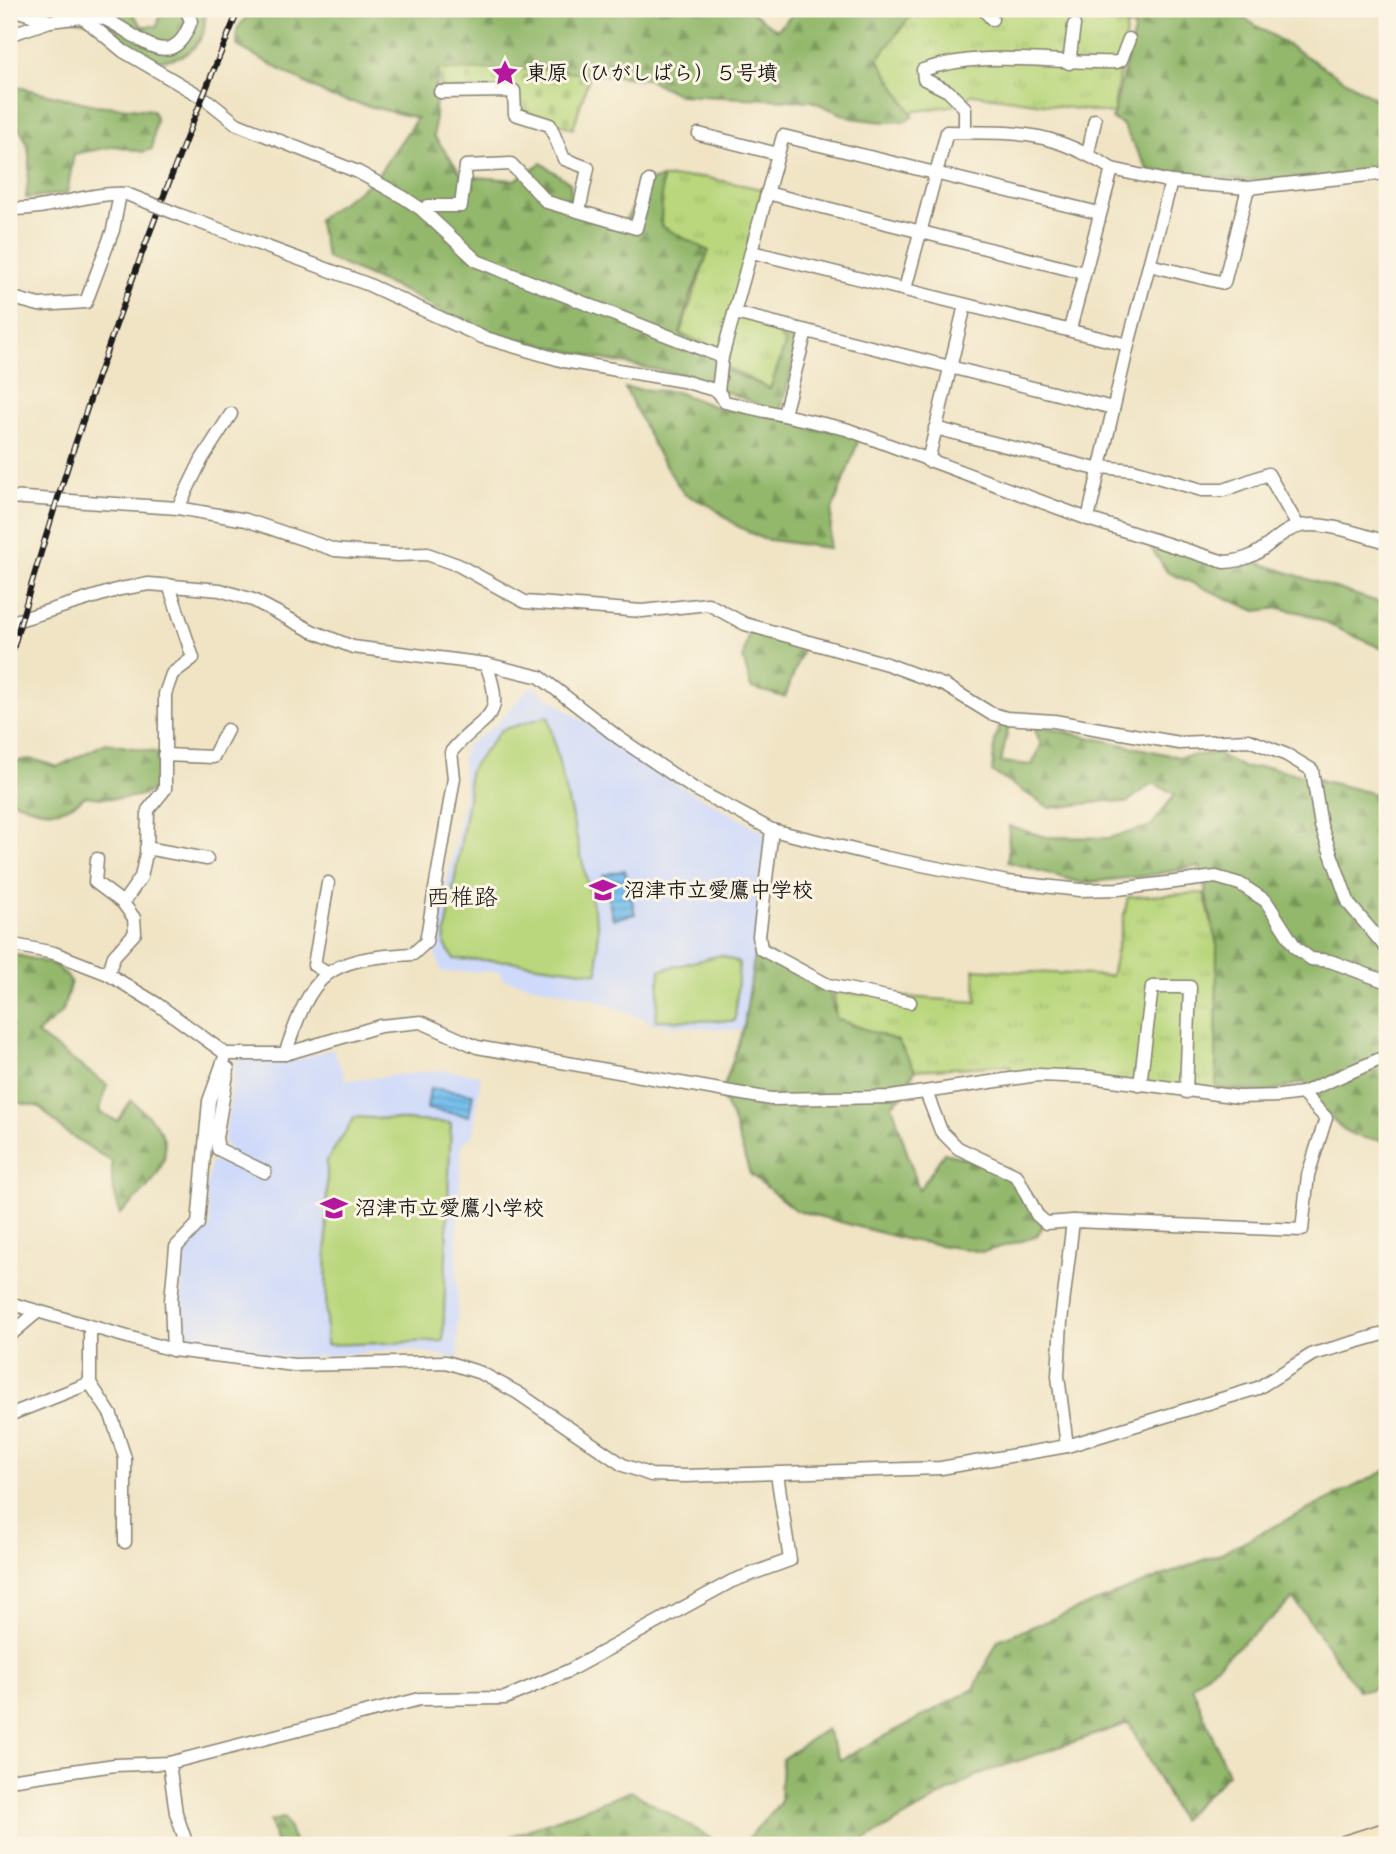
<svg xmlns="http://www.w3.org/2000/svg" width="1396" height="1854" viewBox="0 0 1396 1854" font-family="'Balsamiq Sans','Klee One',sans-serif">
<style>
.built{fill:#cfdafa}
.grass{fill:url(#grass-tufts);stroke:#6b7a4c;stroke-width:2}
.forest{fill:url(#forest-firs);stroke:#586a44;stroke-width:2}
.cemetery{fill:url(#cemetery-stones);stroke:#6b7a4c;stroke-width:2}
.pitch{fill:#bad77d;stroke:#6b7a4c;stroke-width:2}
.water{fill:url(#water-rules);stroke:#496e85;stroke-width:2}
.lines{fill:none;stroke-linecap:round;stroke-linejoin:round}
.street-casing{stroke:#868070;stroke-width:15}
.secondary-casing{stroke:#868070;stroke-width:22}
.street{stroke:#fff;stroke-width:12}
.secondary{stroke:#f7e8c3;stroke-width:19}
.rail-casing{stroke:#1c1c1c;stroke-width:6}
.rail{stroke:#fcf5e5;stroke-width:3.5;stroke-dasharray:10;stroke-linecap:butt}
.street-bridge-casing{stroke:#868070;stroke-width:15;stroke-linecap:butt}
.street-bridge{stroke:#fff;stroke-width:12}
.labels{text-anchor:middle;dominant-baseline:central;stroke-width:6;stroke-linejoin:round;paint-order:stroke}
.poi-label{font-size:21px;font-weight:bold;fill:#1c1c1c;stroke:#fcf5e5;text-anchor:start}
.quarter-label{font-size:24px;fill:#1c1c1c;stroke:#fcf5e5}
</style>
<defs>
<pattern id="grass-tufts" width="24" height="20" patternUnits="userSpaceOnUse" patternTransform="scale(1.75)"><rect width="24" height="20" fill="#bad77d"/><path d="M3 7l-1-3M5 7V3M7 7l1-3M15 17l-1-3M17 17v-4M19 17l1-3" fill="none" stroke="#9fb86b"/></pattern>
<pattern id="forest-firs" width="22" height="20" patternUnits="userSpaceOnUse" patternTransform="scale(1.75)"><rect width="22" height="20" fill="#93b86c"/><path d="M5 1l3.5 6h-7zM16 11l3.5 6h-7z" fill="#779558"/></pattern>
<pattern id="cemetery-stones" width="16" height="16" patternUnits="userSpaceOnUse" patternTransform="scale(1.75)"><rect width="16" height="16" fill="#bad77d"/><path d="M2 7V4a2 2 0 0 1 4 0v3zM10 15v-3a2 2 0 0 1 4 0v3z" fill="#9fb86b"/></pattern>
<pattern id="water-rules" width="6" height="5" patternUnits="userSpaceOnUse" patternTransform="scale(1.75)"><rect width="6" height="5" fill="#76bfee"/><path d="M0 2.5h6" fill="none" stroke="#609ac0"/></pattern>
</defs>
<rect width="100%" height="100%" fill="#fcf5e5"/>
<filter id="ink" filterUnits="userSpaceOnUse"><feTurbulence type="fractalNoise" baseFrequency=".0143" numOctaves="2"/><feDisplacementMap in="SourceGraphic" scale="14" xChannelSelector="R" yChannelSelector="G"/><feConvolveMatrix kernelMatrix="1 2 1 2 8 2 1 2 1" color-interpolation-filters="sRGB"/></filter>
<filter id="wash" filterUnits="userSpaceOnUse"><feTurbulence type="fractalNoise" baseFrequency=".00686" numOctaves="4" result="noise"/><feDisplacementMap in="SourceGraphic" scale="28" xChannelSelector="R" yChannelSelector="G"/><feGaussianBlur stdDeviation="1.57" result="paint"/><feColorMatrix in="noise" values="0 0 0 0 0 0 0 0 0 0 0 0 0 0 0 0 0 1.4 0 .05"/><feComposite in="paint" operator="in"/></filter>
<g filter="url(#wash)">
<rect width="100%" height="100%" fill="#f0e4c5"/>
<g class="built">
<path d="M532 685 650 769 767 834 747 1031 656 1024 591 998 503 979 499 971 442 972 434 950 465 793 462 759 466 746 493 727Z"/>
<path d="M333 1049 347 1081 439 1070 481 1075 473 1135 462 1144 457 1239 458 1359 405 1349 294 1358 184 1346 178 1330 186 1244 211 1226 206 1190 211 1163 226 1160 228 1146 224 1144 236 1059H299Z"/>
</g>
<g class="grass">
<path d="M1043 9 1127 25 1113 114 973 94 956 105 911 112 878 59 911 15Z"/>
<path d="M703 177 762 189 735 313 764 320 786 341 771 389 721 365 680 334 708 253 661 227 662 178Z"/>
<path d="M1204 893 1217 945 1216 1089 1010 1075V1065L915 1070 898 1041 836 1019 834 992 977 1002 974 969 1111 976 1128 897Z"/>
</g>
<g class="forest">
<path d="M22 9H129L142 26H157L162 9H206C204 17 206 29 202 36 187 64 155 65 130 50 123 46 119 34 114 27 83 19 52 18 22 9Z"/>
<path d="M252 9H747L777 30 798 9H1229L1387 106V173L1246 181 1148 170 1122 124 1112 119 1135 27 1043 9 911 15 878 59 913 116 906 121 884 122 851 118 812 101 679 95 648 79 538 69 437 72 434 136 463 176 515 180 541 163 570 183 572 201 551 202 624 222 649 181 662 178 661 226 709 251 690 297 680 334 707 345 721 368 770 389 786 342 769 328 775 323 802 332 780 413 683 375 601 359 469 327 406 292 327 258 318 219 375 179 417 118 331 97 237 46V29Z"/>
<path d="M9 85 95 105 152 110 156 117 152 149 143 152 116 146 74 154 67 193 26 198C29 169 37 139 9 121Z"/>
<path d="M625 388 677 392 723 410 787 414 855 435 858 442 832 511 829 548 763 539 737 526 711 506 684 494 659 456Z"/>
<path d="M1178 543 1231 562 1253 561 1387 605V651L1306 614 1280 608 1256 611 1167 572 1150 546Z"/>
<path d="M749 631 805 644 785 697 751 688 743 657Z"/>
<path d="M1002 722 1009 725 1001 762 1032 765 1041 745 1033 725 1179 757 1216 753 1244 768 1270 767 1387 797V1140C1336 1140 1333 1118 1304 1082L1268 1092 1216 1089 1217 945 1200 866 1145 876 1082 883 1008 862 1009 826 1046 837 1109 838 1151 826 1175 794 1153 783 1126 803 1109 801 1050 808 992 772 995 739Z"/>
<path d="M106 743 160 753 159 787C138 801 110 800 85 796 60 819 37 811 9 799V766C25 754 39 761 57 767Z"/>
<path d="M756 946 830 992 836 1019 898 1041 915 1070 903 1095 892 1104 919 1190 944 1153 1007 1169 1049 1217 1036 1237 983 1252 908 1240 795 1210 750 1174 732 1117 721 1096 744 1026Z"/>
<path d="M9 953 56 965 71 981 63 1011 37 1034 107 1085 99 1112 117 1121 131 1100C140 1109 155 1120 161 1132 177 1165 142 1194 120 1214L112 1183V1162L64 1131 40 1107 9 1101Z"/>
<path d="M1387 1470V1683L1368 1690H1358L1294 1599 1192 1686 1228 1774 1180 1820 1129 1723 980 1774 856 1845H742L780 1803 782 1759 826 1729 840 1760 974 1689 998 1640 1219 1554Z"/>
<path d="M631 1791 722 1845H488Z"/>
<path d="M284 1818 296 1845H276L270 1821Z"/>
</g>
<path class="cemetery" d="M537 69 590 74 573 129 519 109 516 88 442 90 437 70Z"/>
<g class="pitch">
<path d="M548 716 598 927V973L508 961 454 959 444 943 468 800 469 771 501 730Z"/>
<path d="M721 955 739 963 735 1021 656 1020 660 970Z"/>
<path d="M355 1117 451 1123 443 1341 326 1345 327 1160Z"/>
</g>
<g class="water">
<path d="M625 870 635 914 613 919 603 875Z"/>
<path d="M430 1088 473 1094 469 1116 427 1109Z"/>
</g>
</g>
<g filter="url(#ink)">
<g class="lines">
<defs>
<g id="street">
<path d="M12 9 50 21"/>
<path d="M983 9 992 19"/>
<path d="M82 17C87 17 94 15 99 17 131 25 170 82 191 21L186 9"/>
<path d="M9 35 50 21 82 17 123 51 207 100 237 124 358 172 403 197 421 209 477 261 722 357"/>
<path d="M1069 63 1074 25"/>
<path d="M440 92 514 91 515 114 550 125 564 159 588 168 579 211"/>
<path d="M965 132V108L948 91 924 79 923 70C984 49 1053 64 1117 62L1121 60 1129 39"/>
<path d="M699 134 778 154"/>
<path d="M1088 154 1095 120"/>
<path d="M767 193 1084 273"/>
<path d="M9 208C42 213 89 191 126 194"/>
<path d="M424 211 428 206H461L466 166 511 164 547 202 636 228 649 181"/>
<path d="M1099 213 783 136 722 357 718 391 725 402 846 429 1088 519 1224 562C1265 561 1272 532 1301 526 1324 521 1365 536 1387 542"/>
<path d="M180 215 367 284 482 337 564 361 683 381 718 391"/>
<path d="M752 252 1128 345"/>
<path d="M1149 265 1224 283 1248 188"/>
<path d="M905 289 947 132C1019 133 1048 129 1112 169"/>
<path d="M9 297 39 305 86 302 113 230 120 194"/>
<path d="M735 313 1113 408"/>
<path d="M1070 329 1112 169 1171 182 1248 188 1387 173"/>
<path d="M784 414 806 331"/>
<path d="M935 428 1100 470"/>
<path d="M928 461 965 305"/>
<path d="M1101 467 1133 470 1202 490H1224L1268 474 1298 526"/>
<path d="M9 497 178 508 246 520 335 550 397 555 427 554 458 565 525 602 642 611 708 604 745 624 887 664 946 686 990 713 1006 718 1054 721 1179 743 1249 740 1287 755 1312 770 1321 826 1349 904 1387 949"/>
<path d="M178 508 202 459 231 414"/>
<path d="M1088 519 1128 345 1171 182"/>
<path d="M9 623 120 589 149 584 220 590 253 600 312 631 353 647 486 664 540 677 619 738 693 788 772 830 887 858 1007 882 1080 890 1118 889 1216 877 1240 884 1266 901 1296 948 1311 959 1330 961 1387 982"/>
<path d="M164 755 213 757 227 730"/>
<path d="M772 830 759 936 761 949 828 985 910 1002"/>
<path d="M146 848 207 859"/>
<path d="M97 859 95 882 123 903"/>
<path d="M9 944 54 953 108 974 157 1004 226 1054H285L380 1026 421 1022 477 1047 771 1099 891 1097 1037 1075 1090 1077 1239 1097 1279 1096 1302 1093 1387 1056"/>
<path d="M325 972 314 965 328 883"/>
<path d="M108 974 114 956 135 933 134 918 123 903 141 877 147 849 148 810 165 789V694L172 674 193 658 169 585"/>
<path d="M285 1054C313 972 324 959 413 954L426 942 454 778 451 752C483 713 508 723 486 664"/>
<path d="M222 1065 228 1069 216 1138 218 1149 265 1172"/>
<path d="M1140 1085 1152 987H1190L1186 1092"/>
<path d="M926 1092 941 1131 958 1148 1017 1176 1037 1215 1046 1223 1073 1221"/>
<path d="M9 1303 173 1350 294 1365 446 1362 481 1373 518 1393 623 1465 651 1475 686 1476 941 1468 1067 1446 1258 1388 1313 1354 1387 1333"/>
<path d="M90 1327V1383L111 1415 125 1458V1542"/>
<path d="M9 1336 36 1313"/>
<path d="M173 1350 171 1300 176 1247 198 1224 209 1101 226 1054"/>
<path d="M9 1415 90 1383"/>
<path d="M1067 1446 1058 1376 1061 1321 1073 1221 1302 1230 1308 1175 1326 1118 1302 1093"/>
<path d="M169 1763 176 1813 187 1845"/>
<path d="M9 1780 115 1765 169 1763 420 1699 505 1698 568 1671 732 1581 790 1560 777 1474"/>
</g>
<path id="secondary" d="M1346 1845 1387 1832"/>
</defs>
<use href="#street" class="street-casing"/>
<use href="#secondary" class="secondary-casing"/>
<use href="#street" class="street"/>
<use href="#secondary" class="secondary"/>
<defs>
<path id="rail" d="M9 664C70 439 149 223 239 9"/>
</defs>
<use href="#rail" class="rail-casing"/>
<use href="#rail" class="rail"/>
<defs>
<path id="street-bridge" d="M129 195 180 215"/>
</defs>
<use href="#street-bridge" class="street-bridge-casing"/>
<use href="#street-bridge" class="street-bridge"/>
</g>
</g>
<defs>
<symbol id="sight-bare" viewBox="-9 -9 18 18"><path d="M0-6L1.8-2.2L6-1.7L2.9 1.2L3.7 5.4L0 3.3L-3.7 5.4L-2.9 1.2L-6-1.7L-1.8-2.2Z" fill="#b5179e" stroke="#fcf5e5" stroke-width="2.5" paint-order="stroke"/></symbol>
<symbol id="school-bare" viewBox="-9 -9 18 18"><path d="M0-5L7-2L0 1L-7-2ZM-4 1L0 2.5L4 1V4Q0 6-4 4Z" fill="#b5179e" stroke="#fcf5e5" stroke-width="2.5" paint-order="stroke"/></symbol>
</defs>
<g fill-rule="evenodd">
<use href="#sight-bare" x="486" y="54" width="38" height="38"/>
<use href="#school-bare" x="584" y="871" width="38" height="38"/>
<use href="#school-bare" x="315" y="1189" width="38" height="38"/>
</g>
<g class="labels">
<g class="poi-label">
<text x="526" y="73">東原（ひがしばら）５号墳</text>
<text x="624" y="890">沼津市立愛鷹中学校</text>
<text x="355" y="1208">沼津市立愛鷹小学校</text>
</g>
<g class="quarter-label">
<text x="462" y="897">西椎路</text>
</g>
</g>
<rect width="1396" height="1854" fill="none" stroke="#fcf5e5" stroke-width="35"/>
</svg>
